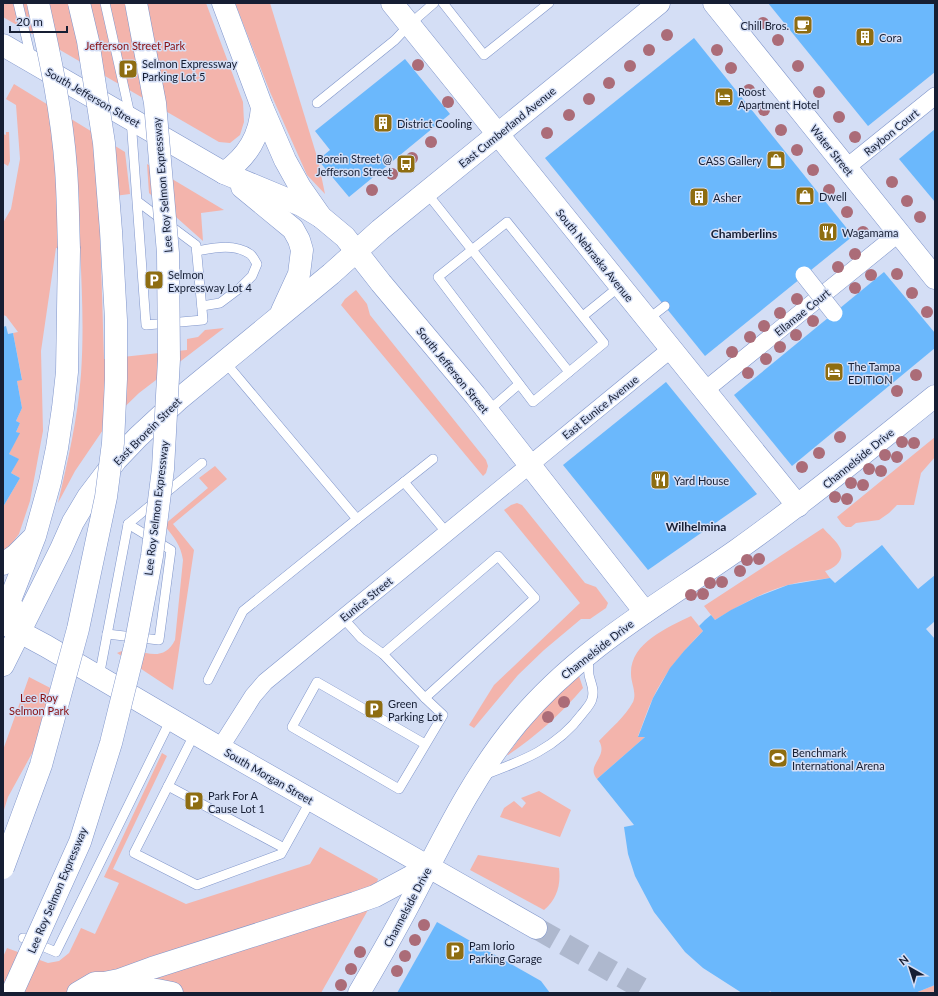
<svg xmlns="http://www.w3.org/2000/svg" width="938" height="996" viewBox="0 0 938 996" font-family="Lato,sans-serif">
<style>
.green{fill:#f3b4ac}
.building{fill:#6bb8fc}
.lines{fill:none;stroke-linecap:round;stroke-linejoin:round}
.secondary-tunnel{stroke:#aeb8ce;stroke-width:22;stroke-dasharray:22 11;stroke-linecap:butt}
.lane-casing{stroke:#8096cb;stroke-width:10}
.street-casing{stroke:#8096cb;stroke-width:18}
.secondary-casing{stroke:#8096cb;stroke-width:23}
.highway-casing{stroke:#8096cb;stroke-width:23}
.lane{stroke:#fff;stroke-width:9}
.street{stroke:#fff;stroke-width:17}
.secondary{stroke:#fff;stroke-width:22}
.highway{stroke:#fff;stroke-width:22}
.street-bridge-casing{stroke:#8096cb;stroke-width:18;stroke-linecap:butt}
.highway-bridge-casing{stroke:#8096cb;stroke-width:23;stroke-linecap:butt}
.street-bridge{stroke:#fff;stroke-width:17}
.highway-bridge{stroke:#fff;stroke-width:22}
.tree{fill:#ab6c78}
.labels{text-anchor:middle;dominant-baseline:central;stroke-width:3;stroke-linejoin:round;paint-order:stroke}
.poi-label{font-size:11px;fill:#161e33;stroke:#d4def5;text-anchor:start}
.park-label{font-size:11px;fill:#890f12;stroke:#d4def5}
.street-label{font-size:11px;fill:#161e33;stroke:#d4def5}
.neighbourhood-label{font-size:12px;font-weight:bold;fill:#161e33;stroke:#d4def5}
</style>
<rect width="100%" height="100%" fill="#d4def5"/>
<g class="green">
<path d="M3 3H206L243 102 244 122 240 135 230 143 219 142 3 17Z"/>
<path d="M235 3H270L318 160 325 194 307 175 270 92Z"/>
<path d="M14 84 125 152 130 194 99 198 104 359 187 350V339L198 337 205 330 224 328 139 393 107 424 75 471 58 503C68 460 78 417 81 374 84 332 82 290 80 248H56L41 351 43 431 30 501 19 534 6 551 3 554V507L20 478 11 473 18 459 9 454 19 433 16 432 20 423 16 421 22 408 17 381 22 379 13 333 18 332 6 316 3 315V223L11 209 20 159 16 105 6 99Z"/>
<path d="M6 132H9L10 161 8 166 3 163V134L6 135Z"/>
<path d="M147 164 224 210 201 213 203 241 149 193Z"/>
<path d="M356 290 367 304 370 315 486 460 488 466 486 473 483 476 341 305 345 299Z"/>
<path d="M935 437V457L921 473 914 505H897L889 513 879 520 856 523 851 527H846L842 524 837 517Z"/>
<path d="M215 466 227 479 173 524 194 550 173 690 117 653C120 652 124 650 127 649 129 649 133 651 136 651 153 655 166 658 175 640L183 560C181 545 173 536 164 525L208 488 199 478Z"/>
<path d="M517 503 522 505 585 583 596 587 608 603 606 608 590 619H581L544 650 518 675 474 728 469 725 494 685 580 603 504 510 511 505Z"/>
<path d="M823 528C828 534 837 541 840 548 845 559 836 568 825 571L830 578C816 580 802 581 788 585 762 592 738 606 715 620L704 606Z"/>
<path d="M691 616 703 631C683 651 665 672 653 698 647 710 643 724 638 736L645 737 597 779C585 765 609 757 599 741 610 729 625 717 633 702 637 693 631 683 631 674 630 643 667 628 691 616Z"/>
<path d="M579 676 583 688C561 714 536 736 508 755H507L532 722 552 700Z"/>
<path d="M29 677 64 695 8 797 3 813V750Z"/>
<path d="M162 753 167 756 113 869 186 904 310 864 320 847 378 879 368 910 321 993H3V957L7 948 48 963 59 961 69 953 81 928 95 934 119 883 104 877Z"/>
<path d="M539 791 571 810 560 837 500 817 504 808 514 801 522 808 526 803 521 798Z"/>
<path d="M478 855 559 868C561 885 557 899 544 910L470 870Z"/>
<path d="M935 985V993H915Z"/>
</g>
<g class="building">
<path d="M768 3H935V72L868 126Z"/>
<path d="M694 38 853 236 705 356 545 158Z"/>
<path d="M405 59 450 114 349 197 318 160 330 150 315 131Z"/>
<path d="M935 129V202L899 159Z"/>
<path d="M884 272 935 333V348L792 466 734 395Z"/>
<path d="M6 326 8 334 13 333 22 380 17 381 22 408 16 421 20 423 16 432 20 433 9 454 19 459 11 473 20 478 3 507V327Z"/>
<path d="M666 382 757 494 648 570 563 465Z"/>
<path d="M882 545 918 589 935 575V621L926 629 935 639V985L915 993H772L770 991 769 993H742L703 968 685 952 654 912 635 876 628 854 624 827 634 825 597 779 645 737H638L653 698 670 668 684 651 703 631 699 626 705 620 711 615 715 620 731 610 757 597 788 585 830 578 835 583Z"/>
<path d="M437 922 541 981 550 993H397Z"/>
</g>
<g class="lines">
<path class="secondary-tunnel" d="M536 928 650 993"/>
<defs>
<g id="lane">
<path d="M18 3 31 58"/>
<path d="M105 3 131 119 146 325 203 320 196 245 137 201"/>
<path d="M443 3 484 55 549 3"/>
<path d="M317 103 395 40 410 24 434 3"/>
<path d="M426 192 569 372"/>
<path d="M507 222 604 343 533 402 438 277Z"/>
<path d="M197 251C213 248 234 243 250 254 253 256 255 261 257 264L252 276 240 288 220 303 202 306"/>
<path d="M583 316 620 286"/>
<path d="M647 320 665 306"/>
<path d="M225 362 357 519 404 482 447 533"/>
<path d="M487 412 519 384"/>
<path d="M404 482 433 459"/>
<path d="M343 618 361 638 383 654 425 698 443 715 399 789 292 727 317 682 425 744"/>
<path d="M107 634 159 640 171 550 128 524"/>
<path d="M383 654 498 556 535 598 425 698"/>
<path d="M99 677 128 524 202 463"/>
<path d="M208 680 243 611 357 519"/>
<path d="M195 733 134 853 197 885 281 854 311 800"/>
<path d="M484 775C522 761 557 748 582 714 585 710 591 704 592 699 595 690 591 684 589 675 588 669 589 663 588 657"/>
<path d="M168 786 284 848"/>
<path d="M23 938 56 952 171 719"/>
</g>
<g id="street">
<path d="M847 167 935 96"/>
<path d="M704 391 899 233"/>
<path d="M220 748 253 696 265 682 671 349"/>
</g>
<g id="secondary">
<path d="M392 3 798 506"/>
<path d="M714 3 935 278"/>
<path d="M3 45 224 173 301 205 321 217 345 237 381 283 475 395 645 612"/>
<path d="M242 187 293 229 299 240 302 250 299 274 282 311"/>
<path d="M3 623 46 646 220 748 536 928"/>
<path d="M3 665 61 549 73 522 88 497 116 460 138 437 179 399 331 274 380 230 659 3"/>
<path d="M359 993C379 959 399 924 417 889 447 831 476 772 518 722 580 648 660 604 737 550 806 501 870 448 935 396"/>
</g>
<g id="highway">
<path d="M223 3 262 107 285 160 300 187 321 217"/>
<path d="M224 173C248 156 260 136 262 107"/>
<path d="M3 564 16 555 31 540"/>
<path d="M19 631 10 600 35 536 50 482 57 448 63 408 67 372 69 249"/>
<path d="M109 985 124 990H157L172 993"/>
<path d="M78 993 95 983H104L119 980 152 968 355 903 375 896 429 867"/>
</g>
</defs>
<use href="#lane" class="lane-casing"/>
<use href="#street" class="street-casing"/>
<use href="#secondary" class="secondary-casing"/>
<use href="#highway" class="highway-casing"/>
<use href="#lane" class="lane"/>
<use href="#street" class="street"/>
<use href="#secondary" class="secondary"/>
<use href="#highway" class="highway"/>
<defs>
<path id="street-bridge" d="M804 275 834 313"/>
<g id="highway-bridge">
<path d="M38 3C50 57 62 113 66 169 68 195 68 222 69 249"/>
<path d="M3 868 41 765 78 629 106 497 113 443 116 379V320L111 231 104 143 88 41 79 3"/>
<path d="M12 993 80 842 111 743 135 646 152 556 163 469 169 359 168 253 155 103 136 3"/>
</g>
</defs>
<use href="#street-bridge" class="street-bridge-casing"/>
<use href="#highway-bridge" class="highway-bridge-casing"/>
<use href="#street-bridge" class="street-bridge"/>
<use href="#highway-bridge" class="highway-bridge"/>
</g>
<g class="tree">
<circle cx="763" cy="23" r="6"/>
<circle cx="667" cy="35" r="6"/>
<circle cx="778" cy="40" r="6"/>
<circle cx="649" cy="50" r="6"/>
<circle cx="717" cy="50" r="6"/>
<circle cx="418" cy="65" r="6"/>
<circle cx="630" cy="66" r="6"/>
<circle cx="798" cy="66" r="6"/>
<circle cx="731" cy="68" r="6"/>
<circle cx="609" cy="83" r="6"/>
<circle cx="749" cy="90" r="6"/>
<circle cx="819" cy="92" r="6"/>
<circle cx="589" cy="99" r="6"/>
<circle cx="448" cy="102" r="6"/>
<circle cx="764" cy="110" r="6"/>
<circle cx="569" cy="115" r="6"/>
<circle cx="839" cy="117" r="6"/>
<circle cx="781" cy="130" r="6"/>
<circle cx="547" cy="133" r="6"/>
<circle cx="855" cy="137" r="6"/>
<circle cx="431" cy="142" r="6"/>
<circle cx="797" cy="150" r="6"/>
<circle cx="412" cy="158" r="6"/>
<circle cx="813" cy="170" r="6"/>
<circle cx="392" cy="174" r="6"/>
<circle cx="892" cy="182" r="6"/>
<circle cx="372" cy="190" r="6"/>
<circle cx="829" cy="190" r="6"/>
<circle cx="907" cy="201" r="6"/>
<circle cx="847" cy="212" r="6"/>
<circle cx="920" cy="217" r="6"/>
<circle cx="863" cy="232" r="6"/>
<circle cx="855" cy="254" r="6"/>
<circle cx="838" cy="267" r="6"/>
<circle cx="897" cy="274" r="6"/>
<circle cx="871" cy="275" r="6"/>
<circle cx="855" cy="288" r="6"/>
<circle cx="912" cy="293" r="6"/>
<circle cx="797" cy="299" r="6"/>
<circle cx="927" cy="312" r="6"/>
<circle cx="780" cy="313" r="6"/>
<circle cx="813" cy="321" r="6"/>
<circle cx="764" cy="326" r="6"/>
<circle cx="796" cy="335" r="6"/>
<circle cx="750" cy="337" r="6"/>
<circle cx="780" cy="347" r="6"/>
<circle cx="732" cy="352" r="6"/>
<circle cx="766" cy="359" r="6"/>
<circle cx="748" cy="373" r="6"/>
<circle cx="916" cy="375" r="6"/>
<circle cx="897" cy="391" r="6"/>
<circle cx="840" cy="437" r="6"/>
<circle cx="902" cy="442" r="6"/>
<circle cx="914" cy="443" r="6"/>
<circle cx="819" cy="453" r="6"/>
<circle cx="885" cy="455" r="6"/>
<circle cx="897" cy="457" r="6"/>
<circle cx="802" cy="467" r="6"/>
<circle cx="869" cy="469" r="6"/>
<circle cx="881" cy="471" r="6"/>
<circle cx="851" cy="483" r="6"/>
<circle cx="863" cy="485" r="6"/>
<circle cx="835" cy="497" r="6"/>
<circle cx="847" cy="499" r="6"/>
<circle cx="759" cy="559" r="6"/>
<circle cx="747" cy="560" r="6"/>
<circle cx="740" cy="571" r="6"/>
<circle cx="722" cy="582" r="6"/>
<circle cx="710" cy="583" r="6"/>
<circle cx="703" cy="594" r="6"/>
<circle cx="691" cy="595" r="6"/>
<circle cx="564" cy="702" r="6"/>
<circle cx="548" cy="717" r="6"/>
<circle cx="424" cy="925" r="6"/>
<circle cx="415" cy="940" r="6"/>
<circle cx="360" cy="952" r="6"/>
<circle cx="405" cy="956" r="6"/>
<circle cx="351" cy="969" r="6"/>
<circle cx="397" cy="971" r="6"/>
<circle cx="341" cy="985" r="6"/>
</g>
<defs>
<symbol id="cafe-square" viewBox="-11 -11 22 22"><rect x="-9" y="-9" width="18" height="18" rx="4" fill="#8e6d11" stroke="#d4def5"/><path d="M-5.5-4.5H6V0H3Q3 3.5 0 3.5H-2.5Q-5.5 3.5-5.5 0ZM3-3.2v2h1.7v-2ZM-6 4.5H4V6H-6Z" fill="#fff"/></symbol>
<symbol id="building-square" viewBox="-11 -11 22 22"><rect x="-9" y="-9" width="18" height="18" rx="4" fill="#8e6d11" stroke="#d4def5"/><path d="M-4-6H4V6H1V3H-1V6H-4ZM-2.5-4.3h1.7v1.8h-1.7ZM.8-4.3h1.7v1.8H.8ZM-2.5-1h1.7V.8h-1.7ZM.8-1h1.7V.8H.8Z" fill="#fff"/></symbol>
<symbol id="parking-square" viewBox="-11 -11 22 22"><rect x="-9" y="-9" width="18" height="18" rx="4" fill="#8e6d11" stroke="#d4def5"/><path d="M-3.5-5.5H1a3.5 3.5 0 0 1 0 7H-1V5.5H-3.5ZM-1-3.4V-.6H.8a1.4 1.4 0 0 0 0-2.8Z" fill="#fff"/></symbol>
<symbol id="hotel-square" viewBox="-11 -11 22 22"><rect x="-9" y="-9" width="18" height="18" rx="4" fill="#8e6d11" stroke="#d4def5"/><path d="M-6-4.5h1.5V1H6V5H4.5V3h-9V5H-6ZM-4 0a1.8 1.8 0 1 1 3.6 0ZM.5 0V-2.5h3Q6-2.5 6 0Z" fill="#fff"/></symbol>
<symbol id="shop-square" viewBox="-11 -11 22 22"><rect x="-9" y="-9" width="18" height="18" rx="4" fill="#8e6d11" stroke="#d4def5"/><path d="M-5-2.5h2.3a2.7 3.5 0 0 1 5.4 0H5L5.5 6h-11ZM-1.5-2.5h3a1.5 2.3 0 0 0-3 0Z" fill="#fff"/></symbol>
<symbol id="bus-square" viewBox="-11 -11 22 22"><rect x="-9" y="-9" width="18" height="18" rx="4" fill="#8e6d11" stroke="#d4def5"/><path d="M-5-6H5V4H4V6H2V4H-2V6H-4V4H-5ZM-3.5-4V0h7V-4ZM-3.5 1.2v1.5H-2V1.2ZM2 1.2v1.5H3.5V1.2Z" fill="#fff"/></symbol>
<symbol id="restaurant-square" viewBox="-11 -11 22 22"><rect x="-9" y="-9" width="18" height="18" rx="4" fill="#8e6d11" stroke="#d4def5"/><path d="M-5-6h1v4h1v-4h1v4h1v-4h1v5L-1.5 .5V6h-2V.5L-5-1ZM5-6V6H3V1.5H1.5Q1.5-4 5-6Z" fill="#fff"/></symbol>
<symbol id="stadium-square" viewBox="-11 -11 22 22"><rect x="-9" y="-9" width="18" height="18" rx="4" fill="#8e6d11" stroke="#d4def5"/><path d="M0-5a6.5 5 0 1 0 0 10a6.5 5 0 1 0 0-10ZM-3.5-1.8h7v3.6h-7Z" fill="#fff"/></symbol>
</defs>
<g fill-rule="evenodd">
<use href="#cafe-square" x="792" y="14" width="22" height="22"/>
<use href="#building-square" x="854" y="26" width="22" height="22"/>
<use href="#parking-square" x="117" y="58" width="22" height="22"/>
<use href="#hotel-square" x="713" y="86" width="22" height="22"/>
<use href="#building-square" x="372" y="112" width="22" height="22"/>
<use href="#shop-square" x="765" y="149" width="22" height="22"/>
<use href="#bus-square" x="395" y="153" width="22" height="22"/>
<use href="#shop-square" x="794" y="185" width="22" height="22"/>
<use href="#building-square" x="688" y="186" width="22" height="22"/>
<use href="#restaurant-square" x="817" y="221" width="22" height="22"/>
<use href="#parking-square" x="143" y="269" width="22" height="22"/>
<use href="#hotel-square" x="823" y="361" width="22" height="22"/>
<use href="#restaurant-square" x="649" y="469" width="22" height="22"/>
<use href="#parking-square" x="363" y="698" width="22" height="22"/>
<use href="#stadium-square" x="767" y="747" width="22" height="22"/>
<use href="#parking-square" x="183" y="790" width="22" height="22"/>
<use href="#parking-square" x="444" y="940" width="22" height="22"/>
</g>
<g class="labels">
<g class="poi-label">
<text x="789" y="25" text-anchor="end">Chill Bros.</text>
<text x="879" y="37">Cora</text>
<text x="142" y="63">Selmon Expressway<tspan x="142" dy="13">Parking Lot 5</tspan></text>
<text x="738" y="91">Roost<tspan x="738" dy="13">Apartment Hotel</tspan></text>
<text x="397" y="123">District Cooling</text>
<text x="392" y="158" text-anchor="end">Borein Street @<tspan x="392" dy="13">Jefferson Street</tspan></text>
<text x="762" y="160" text-anchor="end">CASS Gallery</text>
<text x="819" y="196">Dwell</text>
<text x="713" y="197">Asher</text>
<text x="842" y="232">Wagamama</text>
<text x="168" y="274">Selmon<tspan x="168" dy="13">Expressway Lot 4</tspan></text>
<text x="848" y="366">The Tampa<tspan x="848" dy="13">EDITION</tspan></text>
<text x="674" y="480">Yard House</text>
<text x="388" y="703">Green<tspan x="388" dy="13">Parking Lot</tspan></text>
<text x="792" y="752">Benchmark<tspan x="792" dy="13">International Arena</tspan></text>
<text x="208" y="795">Park For A<tspan x="208" dy="13">Cause Lot 1</tspan></text>
<text x="469" y="945">Pam Iorio<tspan x="469" dy="13">Parking Garage</tspan></text>
</g>
<g class="park-label">
<text x="135" y="45">Jefferson Street Park</text>
<text x="39" y="697">Lee Roy<tspan x="39" dy="13">Selmon Park</tspan></text>
</g>
<g class="street-label">
<text transform="translate(93 97) rotate(30)">South Jefferson Street</text>
<text transform="translate(507 127) rotate(-39)">East Cumberland Avenue</text>
<text transform="translate(891 132) rotate(-39)">Raybon Court</text>
<text transform="translate(832 150) rotate(51)">Water Street</text>
<text transform="translate(162 185) rotate(-95)">Lee Roy Selmon Expressway</text>
<text transform="translate(595 255) rotate(51)">South Nebraska Avenue</text>
<text transform="translate(802 312) rotate(-39)">Ellamae Court</text>
<text transform="translate(453 370) rotate(51)">South Jefferson Street</text>
<text transform="translate(600 407) rotate(-39)">East Eunice Avenue</text>
<text transform="translate(147 431) rotate(-45)">East Brorein Street</text>
<text transform="translate(858 458) rotate(-39)">Channelside Drive</text>
<text transform="translate(156 508) rotate(-83)">Lee Roy Selmon Expressway</text>
<text transform="translate(366 599) rotate(-39)">Eunice Street</text>
<text transform="translate(597 649) rotate(-38)">Channelside Drive</text>
<text transform="translate(269 776) rotate(30)">South Morgan Street</text>
<text transform="translate(57 890) rotate(-67)">Lee Roy Selmon Expressway</text>
<text transform="translate(407 907) rotate(-62)">Channelside Drive</text>
</g>
<g class="neighbourhood-label">
<text x="744" y="233">Chamberlins</text>
<text x="696" y="526">Wilhelmina</text>
</g>
</g>
<rect width="938" height="996" fill="none" stroke="#161e33" stroke-width="8"/>
<g transform="translate(910 968) rotate(321)" stroke="#d4def5" stroke-width="3" paint-order="stroke">
<path d="M0-3L7 15L0 10L-7 15Z" fill="#161e33"/>
<text y="-6" font-size="11" font-weight="bold" text-anchor="middle" fill="#161e33">N</text>
</g>
<path d="M10 26v6h57v-6" fill="none" stroke="#161e33" stroke-width="2"/>
<text x="16" y="26" font-size="12" fill="#161e33" stroke="#d4def5" stroke-width="3" paint-order="stroke">20 m</text>
</svg>
